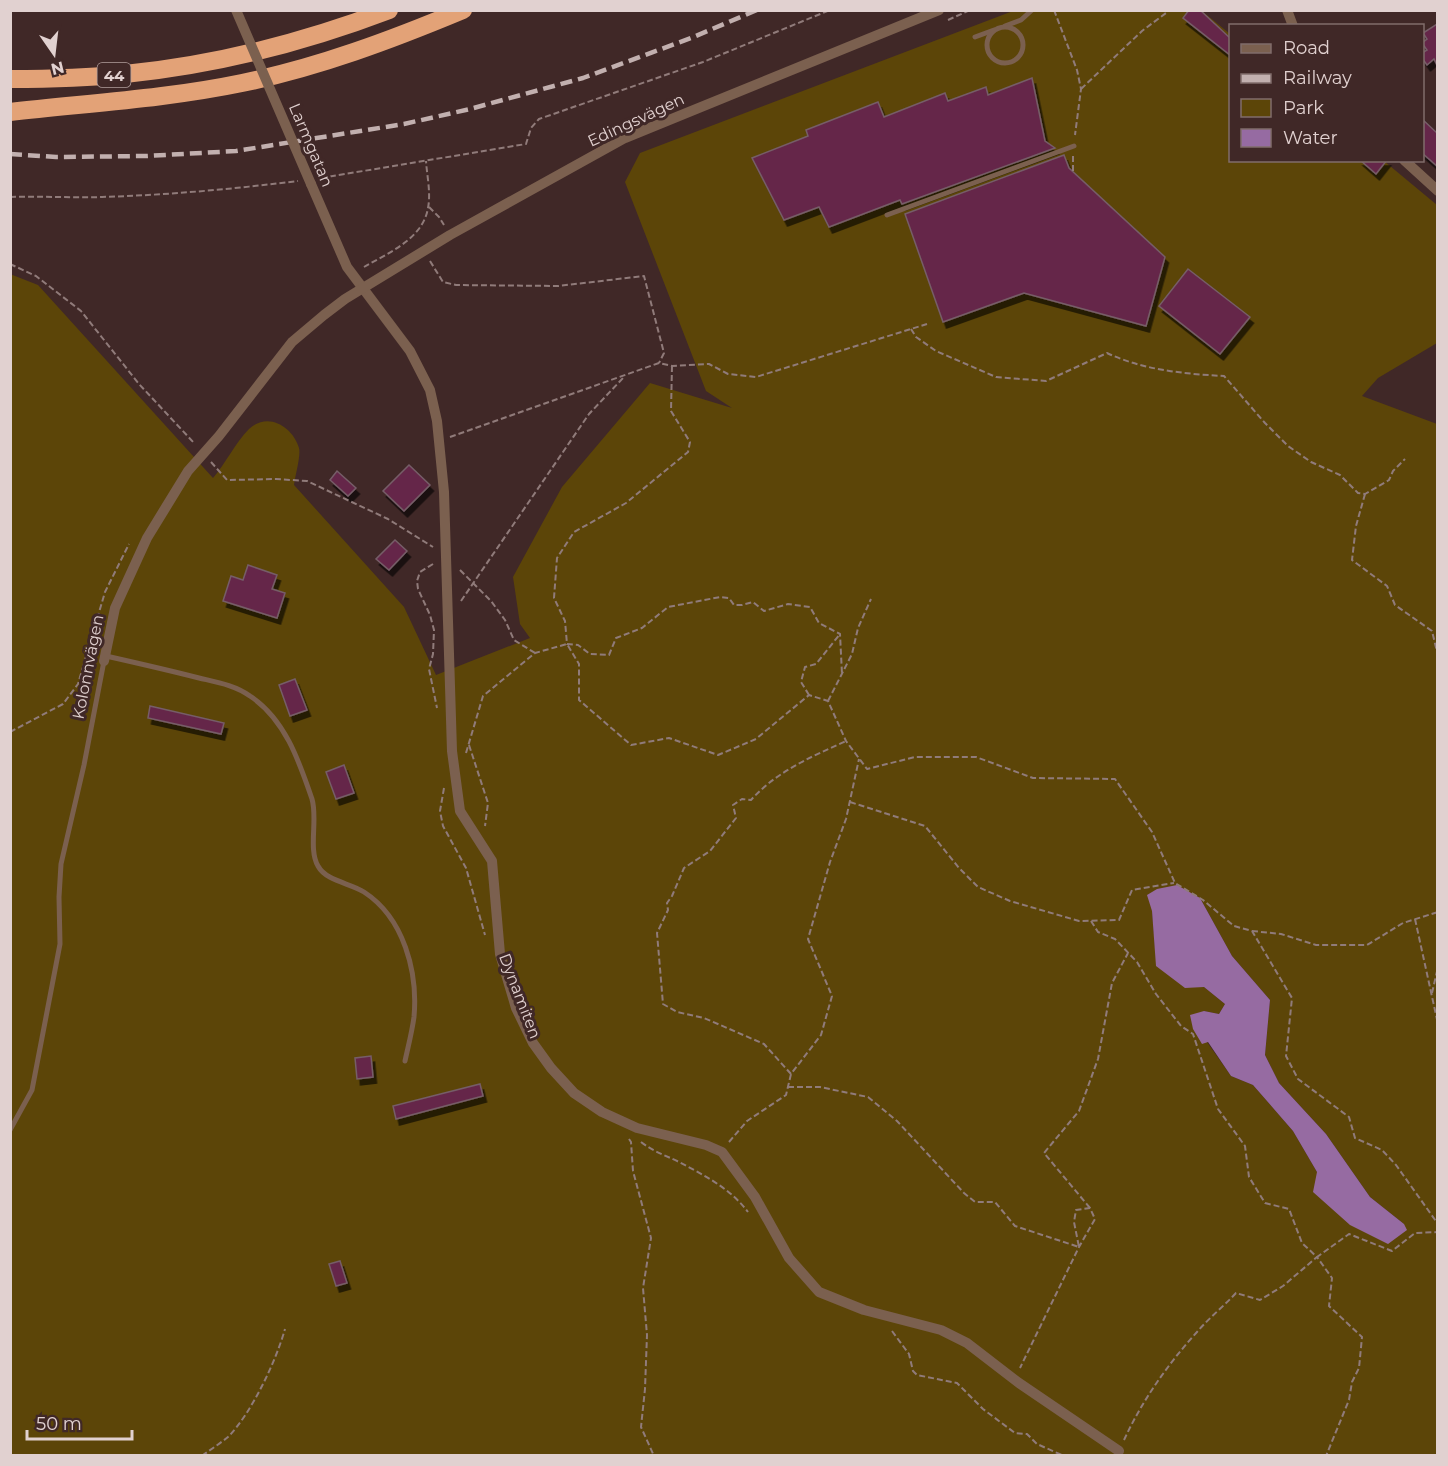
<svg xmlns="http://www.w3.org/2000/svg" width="1448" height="1466" viewBox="0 0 1448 1466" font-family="Montserrat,sans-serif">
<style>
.green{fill:#5c4508;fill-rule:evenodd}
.water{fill:#966ba2}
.building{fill:#652848;stroke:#765d68;stroke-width:1.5;filter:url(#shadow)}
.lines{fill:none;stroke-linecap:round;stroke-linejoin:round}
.path{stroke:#907b7a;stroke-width:2;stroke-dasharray:6 3;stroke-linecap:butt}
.service{stroke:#7b604f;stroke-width:5}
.minor{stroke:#7b604f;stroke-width:10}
.motorway{stroke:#e3a277;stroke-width:18}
.rail{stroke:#c2b0af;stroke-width:4.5;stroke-dasharray:12 6;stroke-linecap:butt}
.minor-bridge{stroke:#7b604f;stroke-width:10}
.labels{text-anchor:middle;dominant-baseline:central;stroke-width:6;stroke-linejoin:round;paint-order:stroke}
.shield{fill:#402827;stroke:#b19e9d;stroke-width:1.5}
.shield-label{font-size:15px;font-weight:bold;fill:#e1d1d0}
.street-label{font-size:16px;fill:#e1d1d0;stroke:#402827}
</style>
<defs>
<filter id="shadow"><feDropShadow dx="3.5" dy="6" stdDeviation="0" flood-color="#0009"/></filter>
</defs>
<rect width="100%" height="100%" fill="#402827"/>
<path class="green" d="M1013 11H1202L1230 34V160L1384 161 1437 205V343L1378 378 1362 396 1437 424V1455H11L10 274 38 285 213 478C226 463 235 443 249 429 268 411 293 427 299 448 301 456 295 476 294 485L404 607 436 675 530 638 520 624 513 577 562 487 650 383 732 408 706 391 625 182 640 153ZM1200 898 1232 956 1270 1000 1265 1055 1279 1083 1326 1134 1370 1197 1404 1224 1317 1172 1293 1131 1253 1085 1231 1076 1207 1042 1204 1011 1219 1014 1225 1004 1155 947 1152 911Z"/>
<path class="water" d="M1177 885 1200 898 1232 956 1270 1000 1265 1055 1279 1083 1326 1134 1370 1197 1404 1224 1407 1230 1388 1244 1350 1225 1313 1192 1317 1172 1293 1131 1253 1085 1231 1076 1208 1042 1202 1044 1193 1029 1190 1015 1204 1011 1219 1014 1225 1004 1204 987 1185 988 1156 966 1152 911 1147 895 1157 889Z"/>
<g class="building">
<path d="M1189 10H1200L1230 38V55L1183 18Z"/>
<path d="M1437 24V65L1434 59 1427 65 1422 58V53L1427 50 1422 43 1427 39 1423 33Z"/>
<path d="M1032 78 1045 141 1055 148 902 204 900 200 829 227 819 207 784 220 752 158 808 136 806 130 878 102 884 117 945 93 948 101 986 87 988 95Z"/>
<path d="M1422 119 1437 133V166L1422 153Z"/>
<path d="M1064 155 1069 168 1165 257 1146 326 1024 293 943 322 905 214Z"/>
<path d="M1360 160H1387L1376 174Z"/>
<path d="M1188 269 1250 317 1220 354 1159 306Z"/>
<path d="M409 465 430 485 404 511 383 491Z"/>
<path d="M337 471 356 488 348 496 330 480Z"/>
<path d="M395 540 407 551 389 570 376 559Z"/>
<path d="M248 565 277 575 272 589 285 593 277 618 223 601 231 576 243 580Z"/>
<path d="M295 679 307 710 290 716 279 685Z"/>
<path d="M150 706 224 723 221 734 148 718Z"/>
<path d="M344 765 354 793 336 799 326 772Z"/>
<path d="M371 1056 373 1077 357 1079 355 1058Z"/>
<path d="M480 1084 483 1096 396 1119 393 1106Z"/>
<path d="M340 1261 347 1283 336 1286 329 1264Z"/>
</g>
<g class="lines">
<g class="path">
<path d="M1054 10 1077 70 1081 89 1075 135"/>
<path d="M948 20 970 10"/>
<path d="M1081 89 1142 31 1170 10"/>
<path d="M1073 171V156"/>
<path d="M321 178 526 144 531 128 539 119 703 62 830 10"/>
<path d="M10 197C41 196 72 198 102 197 168 195 233 189 298 181"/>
<path d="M429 207 439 217 444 225"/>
<path d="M430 261 443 282 456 285 558 286 644 276 664 353 659 363"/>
<path d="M10 264 36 276 81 311 139 384 195 444"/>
<path d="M364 267C388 253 423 239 428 208 431 193 427 176 426 161"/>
<path d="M911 329 916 337 936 351 996 377 1046 381 1107 353C1143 370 1185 374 1224 376L1265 423 1288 446 1311 462 1340 475 1358 493 1365 494 1389 480 1393 471 1405 459"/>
<path d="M672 366 671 411 690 442 688 452 626 503 574 532 557 558 554 598 565 621 567 644 578 645 590 654 609 655 616 638 642 628 668 607 720 597 729 598 734 605H742L753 602 764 611 788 604 810 607 819 623 840 634 842 674"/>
<path d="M450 437 659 363 672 366 709 364 728 374 756 377 927 324"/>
<path d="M211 462 227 480 276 479 307 481 388 519 433 547"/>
<path d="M1365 494 1356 526 1352 560 1387 586 1395 605 1432 631 1438 656"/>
<path d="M433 564 420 572 417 581 418 589 430 615 434 630 433 654 429 669 437 708"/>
<path d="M460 570 491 601 505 620 514 640 535 653"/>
<path d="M461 601 589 414 623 378"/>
<path d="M809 695 801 682 805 667 816 664 840 634"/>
<path d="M828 701 852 654 858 628 871 599"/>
<path d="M10 732 63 704 78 684 105 592 129 544"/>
<path d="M469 745 488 803 485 826"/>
<path d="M466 753 483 696 535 653 567 644 579 664V700L631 745 669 738 718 755 756 739 809 695 828 701 846 741 867 769 915 757H976L1033 778 1115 779 1152 832 1175 883 1203 900 1234 926 1252 931 1292 998 1286 1056 1298 1079 1349 1117 1355 1138 1382 1150 1396 1165 1438 1224"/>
<path d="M444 788 440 811 443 826 466 868 485 935"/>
<path d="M850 802 925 826 959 868 978 887 1010 901 1079 921 1119 920 1132 890 1174 883"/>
<path d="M1415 919 1438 1024"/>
<path d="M1091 921 1098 932 1115 939 1137 962 1156 994 1181 1026 1193 1034 1218 1109 1245 1146 1249 1177 1265 1203 1289 1209 1302 1243 1317 1257 1349 1234 1392 1251 1415 1233 1438 1232"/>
<path d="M1252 931 1281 934 1316 945H1367L1403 923 1438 912"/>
<path d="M1432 993 1438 967"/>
<path d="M791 1074 764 1044 704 1018 677 1012 663 1004 657 933 668 910 667 903 672 896 684 868 710 851 736 818 733 805 742 799 751 800C777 771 811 757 846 741"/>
<path d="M788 1087H820L868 1097 897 1121 964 1193 975 1202H995L1015 1226 1079 1247 1074 1222 1076 1210 1090 1208 1095 1219 1079 1247 1020 1368"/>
<path d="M629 1139 631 1142 633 1171 651 1238 643 1288 647 1335 645 1389 641 1427 654 1456"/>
<path d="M641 1142C654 1152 665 1155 679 1162 704 1175 731 1189 748 1212"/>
<path d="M729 1142 747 1121 786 1095 791 1074 821 1035 832 996 808 939 830 862 846 819 859 759"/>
<path d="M1090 1208 1044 1153 1079 1111 1098 1059 1112 983 1128 953"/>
<path d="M892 1331 909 1354 913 1371 917 1375 957 1383 983 1409 1015 1433 1027 1434 1037 1444 1064 1456"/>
<path d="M1124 1440C1142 1401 1167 1365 1197 1332 1209 1318 1224 1306 1236 1293L1260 1300 1283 1286 1317 1257 1332 1278 1329 1306 1362 1337 1359 1368 1352 1382 1349 1400 1326 1456"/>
<path d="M202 1456C211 1449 221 1443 229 1436 252 1412 276 1361 285 1329"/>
</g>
<g class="service">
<path d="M1005 26 1021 20 1032 10"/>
<circle cx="1005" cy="45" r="18"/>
<path d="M975 37 994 30"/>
<path d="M887 215 1074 146"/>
<path d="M106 656C137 663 168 670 199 678 216 682 235 685 250 696 285 719 299 761 312 799 318 819 308 849 318 866 326 881 350 883 364 892 404 918 418 972 414 1017 412 1032 408 1047 405 1061"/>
<path d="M10 1130 32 1090 60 944 59 897 61 864 84 765 104 661"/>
</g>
<g class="minor">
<path d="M1287 10 1293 26"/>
<path d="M1404 160 1438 191"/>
<path d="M311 184 347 267 410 351 430 390 437 421 444 492 452 751 460 811 492 861 500 954 516 1008 533 1043 551 1068 574 1093 602 1112 637 1128 706 1145 722 1152 755 1197 789 1258 819 1292 864 1310 941 1330 967 1343 1019 1383 1119 1451"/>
<path d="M104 661 115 608 147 538 188 471 219 436 292 342 324 315 345 299 450 235 625 138 939 10"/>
</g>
<g class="motorway">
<path d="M10 79C49 79 87 78 125 74 215 65 305 42 389 10"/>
<path d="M10 112C88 103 165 99 242 83 319 67 391 40 463 10"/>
</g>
<path class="rail" d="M10 154 56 157 146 156 236 151 404 124 470 109 583 78 691 38 757 10"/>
<path class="minor-bridge" d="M236 10 311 184"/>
</g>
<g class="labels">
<rect class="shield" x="97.5" y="63" width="33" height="24" rx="4.5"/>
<g class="shield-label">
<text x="114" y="75">44</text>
</g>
<g class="street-label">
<text transform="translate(636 120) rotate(-25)">Edingsvägen</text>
<text transform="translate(311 145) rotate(67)">Larmgatan</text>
<text transform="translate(88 667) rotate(-79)">Kolonnvägen</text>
<text transform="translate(520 996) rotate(69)">Dynamiten</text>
</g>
</g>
<rect width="1448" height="1466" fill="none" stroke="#e1d1d0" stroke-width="24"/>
<rect x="1229" y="24" width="195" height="138" fill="#402827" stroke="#806c6b" stroke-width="1.5"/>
<rect x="1241" y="44" width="30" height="9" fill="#7b604f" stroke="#806c6b" stroke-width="1.5"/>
<text x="1283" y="54" font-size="18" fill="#e1d1d0">Road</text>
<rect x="1241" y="74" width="30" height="9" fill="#c2b0af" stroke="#806c6b" stroke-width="1.5"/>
<text x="1283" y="84" font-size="18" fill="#e1d1d0">Railway</text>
<rect x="1241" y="99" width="30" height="18" fill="#5c4508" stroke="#806c6b" stroke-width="1.5"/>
<text x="1283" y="114" font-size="18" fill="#e1d1d0">Park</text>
<rect x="1241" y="129" width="30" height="18" fill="#966ba2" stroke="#806c6b" stroke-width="1.5"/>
<text x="1283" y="144" font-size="18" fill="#e1d1d0">Water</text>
<g transform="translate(54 54) rotate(166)" stroke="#402827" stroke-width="4.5" paint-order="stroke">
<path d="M0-4.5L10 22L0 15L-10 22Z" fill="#e1d1d0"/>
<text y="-9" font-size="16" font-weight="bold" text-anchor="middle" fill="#e1d1d0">N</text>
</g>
<path d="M27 1430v9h105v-9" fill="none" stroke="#e1d1d0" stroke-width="3"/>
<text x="36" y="1430" font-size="18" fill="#e1d1d0" stroke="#402827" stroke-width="4.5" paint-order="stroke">50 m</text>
</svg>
